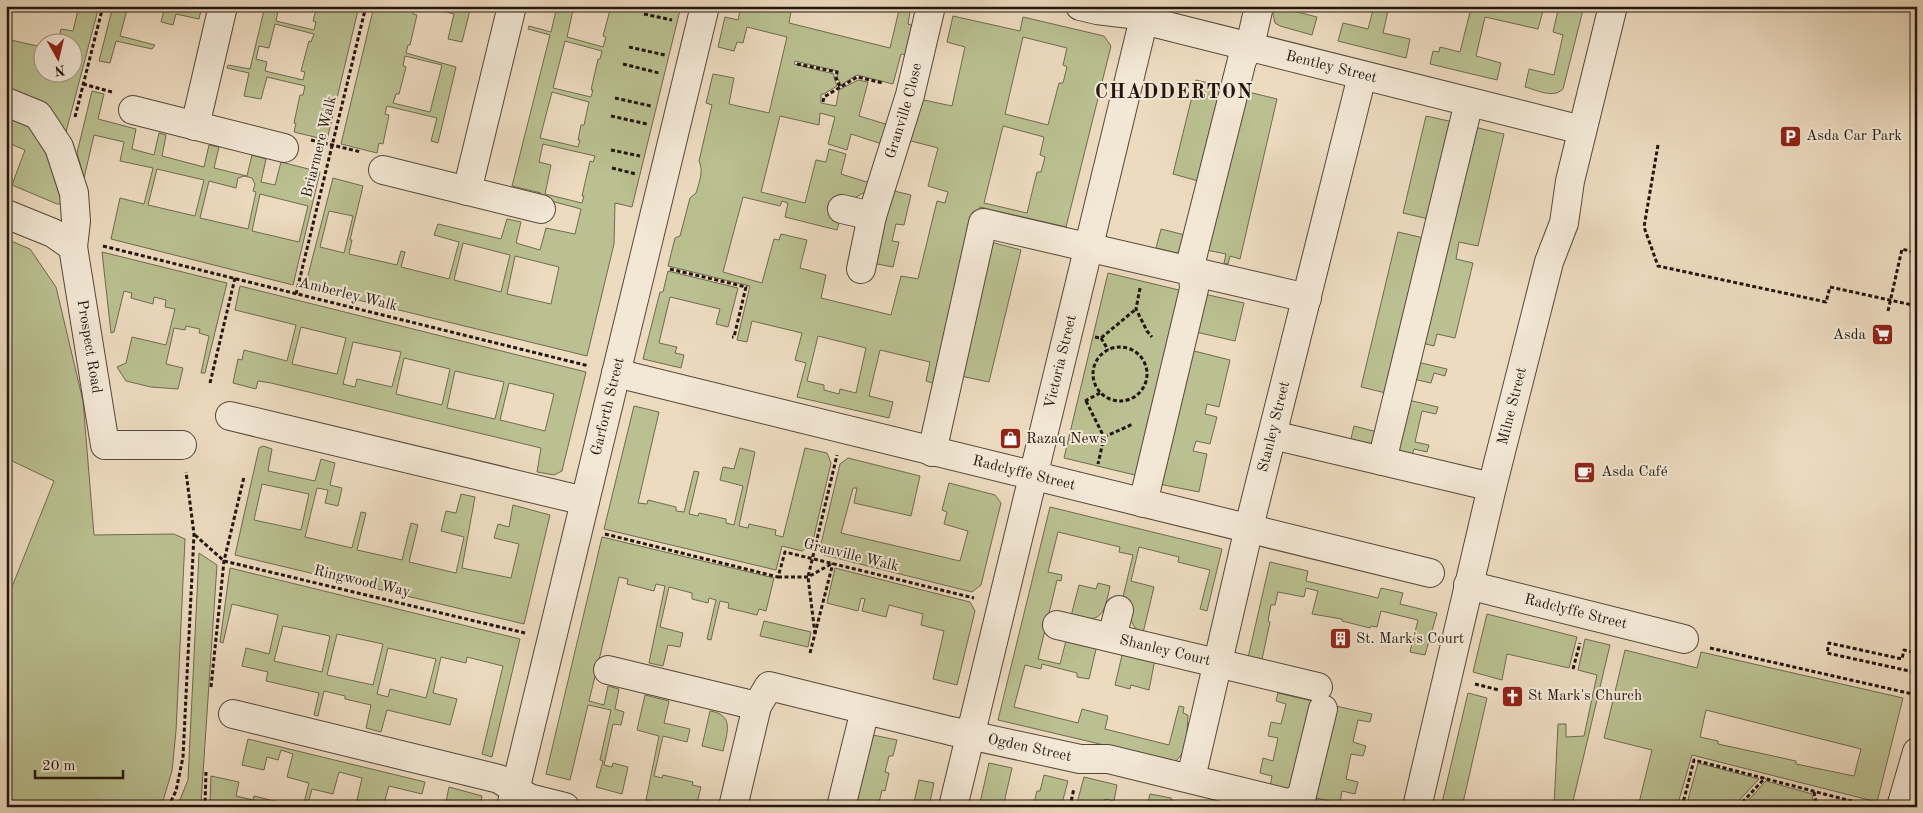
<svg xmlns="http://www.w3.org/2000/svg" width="1923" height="813" viewBox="0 0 1923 813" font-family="'Old Standard TT',serif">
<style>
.green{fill:#bac091;stroke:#6e6b50;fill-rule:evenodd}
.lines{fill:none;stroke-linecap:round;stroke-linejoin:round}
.minor-casing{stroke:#55473a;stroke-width:30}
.path{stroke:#22160e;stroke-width:3;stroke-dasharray:4 2.5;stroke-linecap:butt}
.minor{stroke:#f3e8d6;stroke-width:28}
.labels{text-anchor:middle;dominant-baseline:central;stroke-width:4;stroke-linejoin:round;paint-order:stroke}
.street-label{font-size:15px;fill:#22160e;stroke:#f3e8d6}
.poi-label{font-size:15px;fill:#22160e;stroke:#f3e8d6;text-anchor:start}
.district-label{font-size:20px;font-weight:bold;letter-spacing:1px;fill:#22160e;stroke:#f3e8d6}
</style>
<rect width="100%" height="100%" fill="#eddbc0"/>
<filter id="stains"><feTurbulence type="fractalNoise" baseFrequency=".004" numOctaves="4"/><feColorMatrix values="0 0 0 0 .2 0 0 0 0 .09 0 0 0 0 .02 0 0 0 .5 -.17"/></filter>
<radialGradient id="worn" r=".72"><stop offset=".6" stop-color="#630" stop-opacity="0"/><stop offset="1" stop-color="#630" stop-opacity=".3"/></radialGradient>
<g class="green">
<path d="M79 6H99L66 132 6 92V39L42 47V72H72V42H58L61 29 73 31Z"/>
<path d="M113 6H128L120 36 155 45 152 49 116 41 110 63 99 61Z"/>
<path d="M165 6H202L199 19 176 14 173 25 161 22Z"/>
<path d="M265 6H279L276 21 314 30 316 22 313 21 317 6H359L327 140 294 132 296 124 294 123 300 95H303L305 86 267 77 261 99 244 96 249 73 227 68 228 65 250 69ZM275 24 314 34 311 42 309 41 301 71 305 72 303 80 265 71 267 62 256 59 259 46 269 48Z"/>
<path d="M374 6H415L413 14 417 15 410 45H408L406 53 456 67 438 143 431 141 437 118 387 106 385 114 389 115 383 144 379 143 377 153 341 144ZM405 56 442 65 430 112 393 103 396 94H399L406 67 403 66Z"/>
<path d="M422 6H438L455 10 457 6H471L462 42 448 39 454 14Z"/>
<path d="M557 6H574L567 37 603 47 606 37 603 36 610 10H613L614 6H681L632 207 615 203 614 244 587 356 305 287 333 178 363 186 350 240H352L349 254 397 265 401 251 405 252 401 267 449 279 459 242 434 235 438 224 501 239 507 219 521 222 516 243 540 250 546 228 575 234 581 209 540 198 541 193 512 186 550 35 528 29 529 26 551 32ZM565 41 602 51 600 59H598L591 90H593L591 97 553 88ZM552 92 589 102 584 125H581L578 140H580L578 147 540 138ZM543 144 595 156 593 162 590 161 582 196H584L582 203 545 194 551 165 539 162ZM329 211 353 216 344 253 320 247ZM463 243 510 255 501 292 454 280ZM515 256 559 267 551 304 507 294Z"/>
<path d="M741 6H792L789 23 890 48 900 6H911L908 24 915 26 908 55 901 54 893 84 857 75 841 85 837 77 838 71 795 61 794 64 834 74V78L837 86 824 94H821V103L836 106 839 90 858 80 868 82 859 116 889 125 882 144 851 134 847 150 828 144 835 117 820 113 819 125 780 116 761 192 805 203 816 160 826 162 829 149 846 154 841 174 870 183 867 191 854 198 839 195 832 220 839 223 837 230 785 217 788 203 782 201 780 206 743 197 723 272 762 283 774 239 779 240 781 234 807 240 800 268 826 275 821 298 891 315 901 276 918 279 937 201 945 203 948 192 928 186 938 148 907 140 919 99 952 106 965 47 947 42 953 16 1020 31 1023 17 1104 36 1111 46 1066 227 980 207 939 385 926 381 930 362 880 350 869 396 893 402 889 418 797 397 806 363 795 360 802 333 752 321 747 342 737 340 750 286 668 266 675 238 680 236 690 198 696 193C699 183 704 171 699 161L712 105 706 103 713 74 734 78 729 104 769 113 787 37 747 27 743 43 737 42 734 51 718 47 725 17 738 20ZM1023 37 1067 48 1063 65 1067 67 1063 83H1059L1048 125 1005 114ZM1003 126 1044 137 1040 155 1045 157 1041 172H1037L1027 213 984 203ZM818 336 866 348 856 393 840 389 839 394 824 390V385L807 381Z"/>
<path d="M1275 6H1294L1293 11 1317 17 1312 35 1280 26 1275 23 1273 14Z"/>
<path d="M1374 6H1389L1383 33 1410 39 1406 58 1338 41 1343 23 1368 29Z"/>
<path d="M1448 6H1540L1544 7 1538 29 1485 17 1476 56 1501 63 1497 80 1430 64 1433 51 1439 52 1440 47 1460 52 1470 12Z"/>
<path d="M1559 6H1584L1563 89C1553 99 1537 90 1525 87L1529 69 1554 75 1563 35 1553 32Z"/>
<path d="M1196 80 1226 87 1202 182 1173 174Z"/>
<path d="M1240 90 1277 99 1240 259 1230 256 1228 264 1224 263 1226 254 1206 250Z"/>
<path d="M92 91 104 94 98 119 136 129 132 149 154 155 159 133 166 135 162 156 204 167 209 145 219 147 214 168 247 176 252 155 266 159 261 182 275 185 281 162 320 172 293 285 111 239 120 198 144 204 153 168 120 161 124 142 94 135 84 178 77 153ZM157 169 204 180 195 216 148 205ZM244 176 252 178 255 184 253 191 256 192 248 229 200 218 209 181 236 188 238 178ZM260 194 308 206 299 242 252 231Z"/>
<path d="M6 113 37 125 67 191 62 204H57L12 185 25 150 6 142Z"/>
<path d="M1426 116 1458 123 1433 220 1403 213Z"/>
<path d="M1470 126 1504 134 1478 246 1459 242 1456 259 1473 263 1455 338 1437 334 1434 346 1418 342Z"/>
<path d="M890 190 911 195 904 225 896 224 892 241 899 242 893 267 872 263Z"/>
<path d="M1161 229 1189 236 1185 255 1156 248Z"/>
<path d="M1398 232 1428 239 1390 394 1361 387Z"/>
<path d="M6 239 30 249 56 287 83 401 94 535 174 534 185 539 176 731 172 771 161 807H6V602L54 481 6 458Z"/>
<path d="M987 241 1021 250 989 382 956 375Z"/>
<path d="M102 252 227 283 205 373H201L209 336 199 333 200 329 186 326 185 330 174 328 166 364 183 368 178 389 151 387 126 381 117 367 126 363 132 337 166 345 175 309 165 307 166 300 154 297 153 304 131 298 132 293 124 291 114 332 111 333Z"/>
<path d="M668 271 738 288 728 327 716 324 720 309 670 297 659 343 677 347 675 353 684 355 681 368 643 359 660 292H663Z"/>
<path d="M1108 273 1183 291 1139 476 1064 458Z"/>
<path d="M240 286 586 372 562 471 554 475 537 472 541 448 271 383 258 381 256 389 233 383 238 359 242 360 244 350 287 361 296 325 235 310ZM301 327 346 338 337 374 292 364ZM353 342 401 352 392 387 357 379 355 387 343 384ZM404 358 450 369 442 405 396 394ZM455 371 504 382 495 419 447 408ZM509 383 554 394 545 431 500 420Z"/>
<path d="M1204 294 1244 303 1235 341 1196 332Z"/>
<path d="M1190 350 1230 360 1219 407 1207 404 1205 414 1217 417 1210 444 1196 441 1193 451 1207 454 1199 492 1159 484Z"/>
<path d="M1413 361 1447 369 1445 376 1434 373 1431 383 1408 378Z"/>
<path d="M1404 399 1438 407 1436 414 1422 411 1415 442 1429 445 1427 452 1414 449 1410 462 1390 457Z"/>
<path d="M634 406 659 412 638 503 647 504 648 500 676 507V511L684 512 694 471 699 472 689 514 698 516 699 513 726 519V523L734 525 743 486 720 480 723 467 734 469 740 448 755 452 739 526 748 528 749 524 776 530 775 535 783 537 805 448 827 453 831 463 812 545 802 551 782 546 776 570 604 529Z"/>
<path d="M1354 426 1381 433 1376 453 1349 447Z"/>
<path d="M263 446 272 449 268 471 315 481 321 459 335 463 330 485 342 488 338 506 325 503 328 490 317 488 305 537 352 548 361 512 366 513 357 550 402 560 411 523 418 525 409 562 456 573 464 537 441 531 446 511 456 513 461 494 475 497 462 568 511 578 519 544 494 538 498 524 509 527 513 505 550 515 524 624 235 555 259 448ZM262 484 309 494 301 530 254 520Z"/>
<path d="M848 458 920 476 911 516 854 503 857 488H853L841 533 960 561 968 531 944 524 947 512 942 510 949 483 995 495 1001 503 981 585 972 592 824 555 821 544 840 464Z"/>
<path d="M1050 507 1222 549 1207 611 1200 609 1210 570 1178 562 1179 557 1139 547 1131 581 1154 587 1143 633C1130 628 1130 616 1131 604L1122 601 1133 555 1119 552 1120 547 1058 532 1048 572 1062 575 1061 581 1057 580 1038 659 1060 664 1067 637 1097 645 1089 679 1077 677V673L1042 664 1041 669 1025 665 1014 707 1078 723 1082 709 1108 716 1105 729 1169 745 1179 706 1184 707 1183 713 1188 715 1186 749 1176 761H1172L998 720Z"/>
<path d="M602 537 774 578 766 611 759 609 757 615 728 608 729 603 720 601 711 640 707 639 716 600 709 598 708 603 692 599V593L669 587 660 627 683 633 680 647 668 645 663 666 649 663 665 586 656 584 654 591 627 584 628 579 619 577 589 701 604 705 608 686 619 689 615 709 624 712 621 725 613 724 604 765 612 767 613 763 628 767 622 794 596 787 603 761 600 760 611 710 588 705 570 780 546 774Z"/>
<path d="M199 553 217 565 201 803 198 807H177L188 780Z"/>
<path d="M1270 562 1308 571 1306 581 1378 598 1381 588 1403 593 1400 604 1437 613 1425 655 1410 652 1418 620 1381 611 1377 627 1371 626 1370 628 1342 621V619L1312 614 1318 591 1306 588 1304 597 1278 592 1275 605H1271L1268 621 1270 622 1261 664 1247 662Z"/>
<path d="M230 568 520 639 492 757 482 754 503 666 467 657 466 663 441 657 433 693 457 699 450 725 387 710 381 732 366 728 371 705 345 699V696L324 691 318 716 314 715 319 693 266 681 268 672 242 666 246 648 269 654 278 615 232 604 223 643 220 642ZM283 626 330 636 322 672 274 661ZM337 634 383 644 373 685 327 675ZM388 648 436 659 426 698 390 689 388 697 377 694Z"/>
<path d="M835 568 970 602 975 611 957 685 933 679 944 631 921 625 923 614 889 605 886 617 862 611 865 599 861 598 858 611 827 603Z"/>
<path d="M1098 583 1110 586C1104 615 1102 624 1071 616L1079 585 1096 589Z"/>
<path d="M1487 614 1577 637 1569 668 1507 654 1502 680 1473 672Z"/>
<path d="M764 621 811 632 808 647 760 636Z"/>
<path d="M1585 639 1610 645 1573 801 1591 807H1554L1558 724H1566V737L1584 736 1597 675 1578 670Z"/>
<path d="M1625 650 1697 668 1701 652 1903 698 1877 802 1692 755 1677 807H1638L1652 750 1604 738ZM1706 710 1861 749 1854 776 1796 764V761L1718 744V741L1700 737Z"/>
<path d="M1123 651 1155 659 1149 690 1131 685 1130 689 1115 685Z"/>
<path d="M1278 693 1316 702 1294 793 1270 787 1272 776 1260 773 1263 758 1273 761 1278 738 1268 736 1271 722 1281 724 1286 704 1276 701Z"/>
<path d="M1468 693 1487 698 1462 807H1441Z"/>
<path d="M645 695 669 701 664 723 690 729 687 742 663 736 654 776 662 778 663 775 693 782 692 785 701 787 696 807H676L646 800 659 736 637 730Z"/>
<path d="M1331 705 1372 714 1370 722 1358 720 1353 742 1366 746 1363 756 1351 754 1346 779 1358 782 1355 794 1342 791 1340 803 1310 797Z"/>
<path d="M710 711C735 715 727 733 723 751L702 746Z"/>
<path d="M868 734 897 740 893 756H889L885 772 889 773 885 791 882 790 878 807H851Z"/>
<path d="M248 739 425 782 422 794 389 786 383 807H379L357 800 362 778 339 772 333 794 312 789 307 807H303L309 783 287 777 293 754 281 750 278 760 267 757 264 770 242 765Z"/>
<path d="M989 763 1012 768 1003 807H979Z"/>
<path d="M1698 763 1759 779 1733 807H1686Z"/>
<path d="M1044 775 1068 781 1061 807H1033L1037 791H1040Z"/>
<path d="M211 776 239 782 236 796 253 800 254 796 286 804 285 807H207L210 803Z"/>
<path d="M1084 777 1117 785 1114 801 1105 799 1103 807H1076Z"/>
<path d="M919 780 934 783 929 807H913Z"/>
<path d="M1766 781 1812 794 1814 807H1742Z"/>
<path d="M449 787 482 796 480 807H445Z"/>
<path d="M1150 794 1171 798 1176 807H1147Z"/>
</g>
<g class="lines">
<defs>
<g id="minor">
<path id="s1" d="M1080 6 1097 10 1130 14 1159 24 1582 130"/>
<path d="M6 102 38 115 59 147 74 193 76 221 73 247"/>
<path d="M133 110 284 148"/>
<path d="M195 126 223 6"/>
<path d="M383 170 541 209"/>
<path d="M467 191 512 6"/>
<path d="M842 209 872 216"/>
<path id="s2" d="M6 214 53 233 73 247 105 445H182"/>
<path id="s3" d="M861 269 872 216 910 95 931 6"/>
<path id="s4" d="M616 373 1430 573"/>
<path d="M230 416 585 501"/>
<path d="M1273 435 1492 487"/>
<path d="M932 452 983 223 1307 298"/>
<path d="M1382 461 1469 102"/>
<path d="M1143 503 1194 289 1192 258 1242 60 1250 46 1259 6"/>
<path id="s5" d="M1468 585 1684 639"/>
<path id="s6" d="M1057 625 1318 687"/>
<path d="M1112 637 1119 610"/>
<path d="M608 670 757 706"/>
<path d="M233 714 499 779 529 798 565 807"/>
<path id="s7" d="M1191 778 1252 515 1362 76"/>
<path id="s8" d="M511 807 705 6"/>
<path id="s9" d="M733 807 757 706 769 686 951 731 1080 759H1108L1304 807"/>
<path d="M841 807 865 710"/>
<path id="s10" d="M953 807 1147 6"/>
<path d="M1290 807 1291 804 1302 795 1323 709"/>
<path id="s11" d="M1417 807 1492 487 1549 262 1564 223 1570 181 1613 6"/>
<path d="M1901 807 1917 752"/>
</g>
</defs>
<use href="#minor" class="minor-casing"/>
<g class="path">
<path d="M644 14 672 20"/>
<path d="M629 47 665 55"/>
<path d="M623 64 659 73"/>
<path d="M797 64 837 72 836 78 840 87"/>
<path d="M83 84 112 92"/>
<path d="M615 98 651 106"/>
<path d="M823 102 824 97 857 77 883 83"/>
<path d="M611 116 647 124"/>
<path d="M75 117 103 6"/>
<path d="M311 140 361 152"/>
<path d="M1658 145 1644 227 1658 266 1826 302 1830 287 1917 306"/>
<path d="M611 150 640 156"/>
<path d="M612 168 636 174"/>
<path d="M103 246 589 366"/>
<path d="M670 269 746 287 734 337H732"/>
<path d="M1140 288 1136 309 1147 331 1152 337"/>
<path d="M296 294 366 6"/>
<path d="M1888 311 1902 249 1917 253"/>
<path d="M1095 337 1101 338 1136 309"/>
<path d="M1101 338 1108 350"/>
<circle cx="1120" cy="374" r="27"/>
<path d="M210 383 235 278"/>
<path d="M1085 401 1100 393"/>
<path d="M1086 401 1104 437 1098 464"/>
<path d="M1104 437 1133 424"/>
<path d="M605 534 778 577 785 552 974 598"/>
<path d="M195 535 224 561 525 633"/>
<path d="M778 577H808L833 563"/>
<path d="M815 634 808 577 837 455"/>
<path d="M1710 648 1917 695"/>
<path d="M810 653 833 563"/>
<path d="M1915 668 1917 666"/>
<path d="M1573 669 1580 643"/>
<path d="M1914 672 1827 653 1829 643 1902 659 1904 650 1917 653"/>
<path d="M1475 684 1499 690"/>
<path d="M211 687 224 561 244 477"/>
<path d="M1814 792 1817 807"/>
<path d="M168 807 176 791 183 757 194 534 186 472"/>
<path d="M202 807 205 804 206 772"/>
<path d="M1070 807 1074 788"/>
<path d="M1682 807 1694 760 1874 807"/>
<path d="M1738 807 1765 778"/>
</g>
<use href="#minor" class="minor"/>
</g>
<defs>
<symbol id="parking-square" viewBox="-11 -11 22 22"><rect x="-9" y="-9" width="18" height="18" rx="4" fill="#8f2418" stroke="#f3e8d6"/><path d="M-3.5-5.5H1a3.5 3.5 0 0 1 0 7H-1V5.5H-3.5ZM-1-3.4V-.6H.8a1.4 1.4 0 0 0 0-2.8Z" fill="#fff"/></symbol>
<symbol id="supermarket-square" viewBox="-11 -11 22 22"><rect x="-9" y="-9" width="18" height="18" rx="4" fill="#8f2418" stroke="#f3e8d6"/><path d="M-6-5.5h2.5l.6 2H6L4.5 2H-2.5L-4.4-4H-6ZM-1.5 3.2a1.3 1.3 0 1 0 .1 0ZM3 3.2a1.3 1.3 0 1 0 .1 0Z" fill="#fff"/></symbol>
<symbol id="shop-square" viewBox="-11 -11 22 22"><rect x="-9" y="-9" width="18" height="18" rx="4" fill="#8f2418" stroke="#f3e8d6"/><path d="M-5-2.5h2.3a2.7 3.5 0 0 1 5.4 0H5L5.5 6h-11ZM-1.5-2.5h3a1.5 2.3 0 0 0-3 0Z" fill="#fff"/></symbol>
<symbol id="cafe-square" viewBox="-11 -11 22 22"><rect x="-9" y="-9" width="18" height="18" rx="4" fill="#8f2418" stroke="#f3e8d6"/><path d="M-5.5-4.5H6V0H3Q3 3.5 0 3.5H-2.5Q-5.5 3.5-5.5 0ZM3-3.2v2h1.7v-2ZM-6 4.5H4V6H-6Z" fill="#fff"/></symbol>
<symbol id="building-square" viewBox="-11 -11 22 22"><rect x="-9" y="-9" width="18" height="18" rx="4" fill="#8f2418" stroke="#f3e8d6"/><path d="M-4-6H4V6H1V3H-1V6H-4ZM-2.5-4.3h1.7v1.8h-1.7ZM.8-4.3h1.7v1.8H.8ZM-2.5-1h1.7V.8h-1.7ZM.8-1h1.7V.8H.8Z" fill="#fff"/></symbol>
<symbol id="church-square" viewBox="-11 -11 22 22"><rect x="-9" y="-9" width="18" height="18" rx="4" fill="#8f2418" stroke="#f3e8d6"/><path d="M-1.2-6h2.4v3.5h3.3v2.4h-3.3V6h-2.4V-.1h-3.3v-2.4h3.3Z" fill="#fff"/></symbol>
</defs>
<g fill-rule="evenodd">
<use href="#parking-square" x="1778" y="124" width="25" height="25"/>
<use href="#supermarket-square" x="1870" y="322" width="25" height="25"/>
<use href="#shop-square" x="998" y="426" width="25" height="25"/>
<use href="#cafe-square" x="1572" y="460" width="25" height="25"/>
<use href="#building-square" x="1328" y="626" width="25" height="25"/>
<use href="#church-square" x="1500" y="684" width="25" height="25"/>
</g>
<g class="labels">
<g class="street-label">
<text stroke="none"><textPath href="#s1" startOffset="259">Bentley Street</textPath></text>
<text stroke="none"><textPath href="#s3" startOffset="164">Granville Close</textPath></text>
<text transform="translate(320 147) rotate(-76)">Briarmere Walk</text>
<text transform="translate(348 295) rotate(14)">Amberley Walk</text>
<text stroke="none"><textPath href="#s2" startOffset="176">Prospect Road</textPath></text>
<text stroke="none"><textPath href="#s10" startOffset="458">Victoria Street</textPath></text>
<text stroke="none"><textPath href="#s11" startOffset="412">Milne Street</textPath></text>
<text stroke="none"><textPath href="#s8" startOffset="412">Garforth Street</textPath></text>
<text stroke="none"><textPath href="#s7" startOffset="361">Stanley Street</textPath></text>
<text stroke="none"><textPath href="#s4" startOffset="420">Radclyffe Street</textPath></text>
<text transform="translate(851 556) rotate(14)">Granville Walk</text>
<text transform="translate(362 582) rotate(13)">Ringwood Way</text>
<text stroke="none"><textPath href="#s5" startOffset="111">Radclyffe Street</textPath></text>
<text stroke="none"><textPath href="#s6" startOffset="111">Shanley Court</textPath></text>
<text stroke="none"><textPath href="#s9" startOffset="395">Ogden Street</textPath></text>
</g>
<g class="poi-label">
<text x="1806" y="136">Asda Car Park</text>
<text x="1866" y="335" text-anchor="end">Asda</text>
<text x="1026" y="439">Razaq News</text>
<text x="1601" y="472">Asda Café</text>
<text x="1356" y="639">St. Mark's Court</text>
<text x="1528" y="696">St Mark's Church</text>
</g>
<g class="district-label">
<text x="1174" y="93">CHADDERTON</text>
</g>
</g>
<rect width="1923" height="813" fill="none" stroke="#eddbc0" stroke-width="25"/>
<rect x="8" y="8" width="1908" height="798" fill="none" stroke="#22160e" stroke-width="2.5"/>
<rect x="12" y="12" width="1898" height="788" fill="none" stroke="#22160e"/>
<g transform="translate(58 58) rotate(172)"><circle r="24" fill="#f3e8d6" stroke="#9f9486"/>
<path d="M0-4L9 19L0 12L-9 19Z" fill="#8f2418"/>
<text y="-8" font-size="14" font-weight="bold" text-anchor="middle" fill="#22160e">N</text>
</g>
<path d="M35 770v8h88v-8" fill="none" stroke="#22160e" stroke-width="2.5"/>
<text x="42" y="770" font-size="15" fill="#22160e" stroke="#f3e8d6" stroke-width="4" paint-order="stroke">20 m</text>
<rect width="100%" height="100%" filter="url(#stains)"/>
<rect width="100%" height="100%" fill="url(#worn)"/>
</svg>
